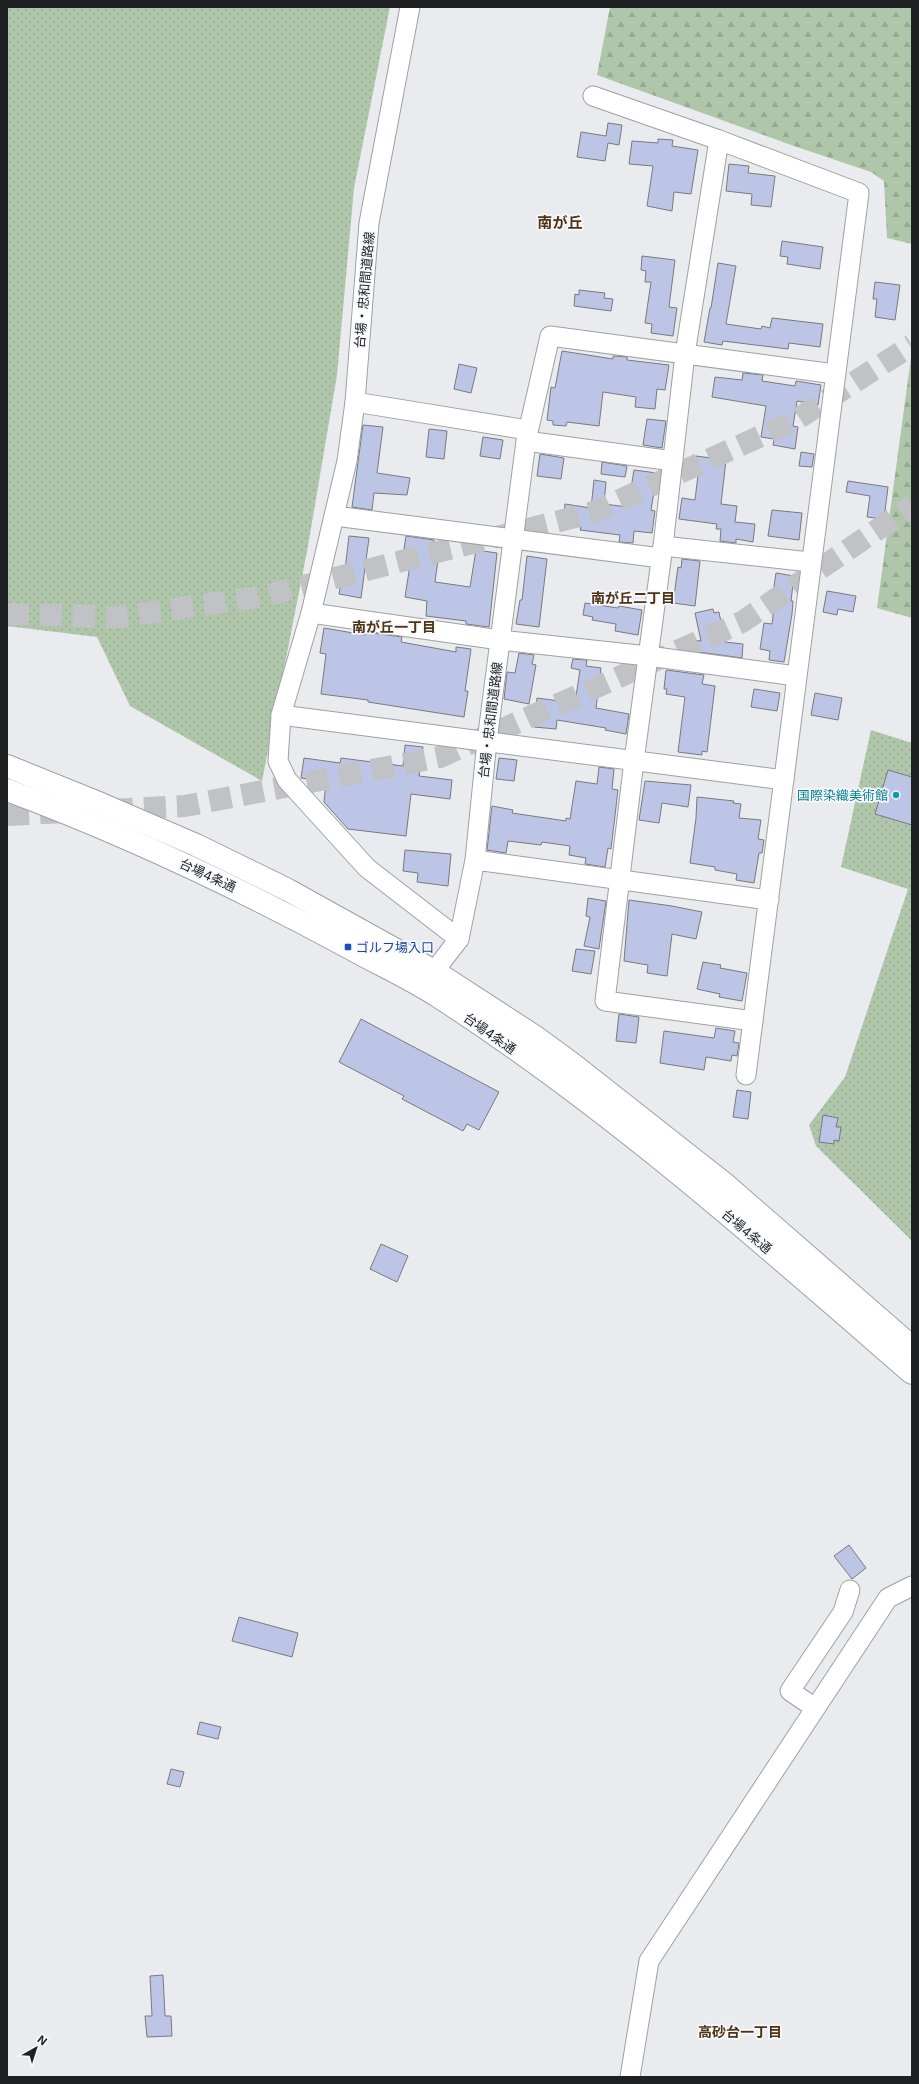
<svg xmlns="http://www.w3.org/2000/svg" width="919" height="2084" viewBox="0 0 919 2084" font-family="Inter,'Noto Sans JP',sans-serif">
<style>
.grass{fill:url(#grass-dots)}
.forest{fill:url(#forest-firs)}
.building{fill:#bdc5e6;stroke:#797a7e}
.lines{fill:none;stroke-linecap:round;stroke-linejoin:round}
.highway-tunnel{stroke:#c1c2c6;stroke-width:22;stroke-dasharray:22 11;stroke-linecap:butt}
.street-casing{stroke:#9fa0a4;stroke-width:21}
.highway-casing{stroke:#9fa0a4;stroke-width:24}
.street{stroke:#fff;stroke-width:19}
.highway{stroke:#fff;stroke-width:22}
.culture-dot{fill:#0f9aa8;stroke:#f7f8fd;stroke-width:1.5}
.transit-dot{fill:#1a4fb4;stroke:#f7f8fd;stroke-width:1.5}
.labels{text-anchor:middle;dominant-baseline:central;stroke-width:3.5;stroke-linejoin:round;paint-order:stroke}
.street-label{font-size:13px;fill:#1f2021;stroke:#f7f8fd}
.culture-label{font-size:13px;fill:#0d838f;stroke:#f7f8fd;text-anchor:end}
.transit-label{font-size:13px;fill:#164399;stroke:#f7f8fd;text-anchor:start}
.neighbourhood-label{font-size:14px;font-weight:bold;fill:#4f3414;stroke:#f7f8fd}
.quarter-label{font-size:15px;font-weight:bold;fill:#4f3414;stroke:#f7f8fd}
</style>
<defs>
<pattern id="grass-dots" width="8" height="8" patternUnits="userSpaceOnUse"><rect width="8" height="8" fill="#afc6ab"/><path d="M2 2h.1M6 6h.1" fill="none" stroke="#96aa93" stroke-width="1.8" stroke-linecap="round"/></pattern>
<pattern id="forest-firs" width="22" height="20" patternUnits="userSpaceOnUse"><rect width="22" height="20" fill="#afc6ab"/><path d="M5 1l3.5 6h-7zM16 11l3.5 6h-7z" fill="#96aa93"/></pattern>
</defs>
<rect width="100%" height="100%" fill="#eaebef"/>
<g class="grass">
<path d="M7 7H390L354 188 337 375 308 546 262 781 130 706 97 637 7 626Z"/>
<path d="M871 730 912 743V1241L816 1146 809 1125 845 1077 908 889 841 867Z"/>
</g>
<g class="forest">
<path d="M610 7H912V244L887 238 884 181 871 172 794 146 597 75Z"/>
<path d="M912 350V618L877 608Z"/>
</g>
<g class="building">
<path d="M608 123 622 125 619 145 608 143 605 161 577 157 581 132 606 136Z"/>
<path d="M658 139 673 140 672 146 698 150 691 194 674 192 672 211 647 206 653 166 629 164 632 141 658 143Z"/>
<path d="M729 164 749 166 748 173 775 176 771 207 751 205 752 194 726 191Z"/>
<path d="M782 241 823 247 820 269 787 264 788 257 780 256Z"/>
<path d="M642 256 675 260 669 307 677 308 673 336 651 333 652 324 645 323 651 282H645L646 271 641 270Z"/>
<path d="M718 263 736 266 726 324 761 329 762 326 770 328 772 318 823 324 820 347 789 343 788 349 723 341 722 345 704 342 710 308H711Z"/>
<path d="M875 282 900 285 895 320 875 317 877 299H873Z"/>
<path d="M579 290 605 293 604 298 613 299 611 311 574 306 575 294 579 295Z"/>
<path d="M562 351 613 359V356H615L627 357V360L669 365 665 390 657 389 655 409 635 407 636 397 603 392 599 426 567 422 566 426 553 425V421L547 420 551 387 555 388Z"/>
<path d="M459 364 477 368 471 393 454 389Z"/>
<path d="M743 373 763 375 762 381 795 386 796 381 821 385 818 405 797 401 793 426 798 427 795 449 773 445 774 439 761 437 766 406 712 397 715 377 742 380Z"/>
<path d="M647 419 666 421 662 448 643 445Z"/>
<path d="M363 425 383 427 377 473 410 478 407 495 374 493 372 510 352 507Z"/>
<path d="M429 429 447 431 444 459 426 457Z"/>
<path d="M483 437 503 440 500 459 480 456Z"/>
<path d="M801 452 814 454 812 467 799 466Z"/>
<path d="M540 454 564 458 561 479 537 476Z"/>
<path d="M696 456 726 460 721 504 737 506 735 522 755 524 753 542 736 539V543L720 541 721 529H716L717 524 679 519 682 498 695 500 698 475 693 474Z"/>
<path d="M602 462 627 466 625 477 601 474Z"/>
<path d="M634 470 657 473 651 510 655 511 652 533 634 531 633 543 619 542 620 535 580 530 581 527 563 524 565 504 591 508 594 480 606 482 604 504 628 507Z"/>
<path d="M848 481 888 487 884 519 867 517 870 496 846 492Z"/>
<path d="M772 510 802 513 799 540 768 536Z"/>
<path d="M349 536 369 538 361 598 339 594 342 578H344Z"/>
<path d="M406 536 434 540 431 559 438 560 435 582 470 587 476 550 497 553 489 627 466 624V621L426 616 427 601 405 597 410 565H406L409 550 404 549Z"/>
<path d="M527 556 547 559 539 627 516 624 520 600H522Z"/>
<path d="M682 559 700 561 695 606 673 603 678 567 681 568Z"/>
<path d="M776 573 794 576 791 601H793L792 614 784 662 769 660 770 651 760 649 764 623 772 624 776 594 773 593Z"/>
<path d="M827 591 856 596 853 612 838 609 837 615 823 612Z"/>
<path d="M585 603 618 608 619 606 642 610 638 635 615 631 616 624 592 620 593 617 583 615Z"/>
<path d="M713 609 714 613 719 612 725 642 743 644 742 658 691 651 692 640 701 641 695 613Z"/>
<path d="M324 628 365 635V632L402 637 401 642 456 652V647L471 649 465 691H468L464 717 368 702V700L321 694 326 654 320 653Z"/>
<path d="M519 653 534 655 532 664 536 665 529 704 504 699 507 672 515 673Z"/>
<path d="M573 659 587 660 586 666 601 668 596 708 629 714 626 734 605 730 606 728 557 720 556 729 534 727 537 698 575 703 580 670 571 668Z"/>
<path d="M666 670 704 675 702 684 715 686 707 752 702 751V755L678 752 685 697 666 694 667 689H664Z"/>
<path d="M754 689 780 693 777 711 751 707Z"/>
<path d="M815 693 842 698 838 720 811 715Z"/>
<path d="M405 745 423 747 419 776 452 780 450 799 411 794 406 836 348 829 324 802 326 782 301 778 304 758 340 763 341 758 403 766Z"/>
<path d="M499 758 517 760 514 781 496 779Z"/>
<path d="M599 767 614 769 612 789 618 790 611 849 608 848 605 867 585 864 586 858 569 855 570 846 542 842 541 845 508 841 506 853 487 850 492 806 513 810 512 813 566 821V818L570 819 576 781 597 784Z"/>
<path d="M888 770 912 777V825L875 814Z"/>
<path d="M645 781 691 785 688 807 662 803 659 823 639 820Z"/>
<path d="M697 797 734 801 733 803 741 804 739 818 761 820 758 839 764 840 762 853H759L754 883 736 880 737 874 715 870V867L690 863 696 818Z"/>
<path d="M405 850 451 854 448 886 417 882 418 873 403 871Z"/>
<path d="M588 898 606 901 599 949 584 946 590 917 586 916Z"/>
<path d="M629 900 672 906 702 912 696 939 672 934 667 976 647 973 648 965 624 961Z"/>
<path d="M576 949 595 951 591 974 572 971Z"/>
<path d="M703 962 721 965 720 968 747 973 742 1001 719 997 720 994 697 989Z"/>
<path d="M619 1014 639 1017 636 1043 616 1041Z"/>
<path d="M361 1019 499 1092 479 1130 467 1124 463 1131 402 1099 404 1096 339 1062Z"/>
<path d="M716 1028 735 1031 733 1042 739 1043 737 1056 732 1055 731 1061 706 1057 704 1070 660 1063 664 1031 714 1038Z"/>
<path d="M737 1090 751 1092 748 1119 733 1117Z"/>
<path d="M823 1115 838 1118 836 1127H841L839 1141 834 1140V1144L819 1142Z"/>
<path d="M381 1244 408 1256 397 1282 370 1269Z"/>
<path d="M849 1545 866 1568 852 1579 834 1556Z"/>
<path d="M239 1617 298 1633 292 1657 232 1641Z"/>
<path d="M200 1722 221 1727 218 1739 197 1734Z"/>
<path d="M171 1769 184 1772 180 1787 167 1784Z"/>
<path d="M163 1975 165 2016H171L172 2036 147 2037 145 2016H152L150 1976Z"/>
</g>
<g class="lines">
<g class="highway-tunnel">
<path d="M7 614 119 617 260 597 591 513 794 421 912 345"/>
<path d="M111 810 185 806 440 757 742 622 912 506"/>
<path d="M7 815 68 812"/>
</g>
<defs>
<g id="street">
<path d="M410 7 369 223 355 402 347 461 311 613 281 715 278 761 287 780 367 868 459 939"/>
<path d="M593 96 719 140 859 193 746 1075"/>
<path d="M719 140 685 354 663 546 634 761 605 1001 753 1021"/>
<path d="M355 402 528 430"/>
<path d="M526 441 673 461"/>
<path d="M335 516 661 558"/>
<path d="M663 546 810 562"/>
<path d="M311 613 500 640 648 656 796 676"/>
<path d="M281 715 784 780"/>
<path d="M475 860 769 900"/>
<path d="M425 983 459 939 475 860 487 741 526 441 550 336 835 374"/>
<path d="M815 1708 790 1691 843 1612 850 1590"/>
<path d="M630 2077 649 1961 888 1598 912 1586"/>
</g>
<g id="highway">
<path d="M7 766 101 804 196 845 288 890 434 971 534 1036 571 1063 726 1185 912 1347"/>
<path d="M7 790C125 834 237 887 348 947 378 964 410 978 439 997 608 1106 760 1241 912 1373"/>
</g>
</defs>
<use href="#street" class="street-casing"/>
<use href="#highway" class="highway-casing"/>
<use href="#street" class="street"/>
<use href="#highway" class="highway"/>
</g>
<circle class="culture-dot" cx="896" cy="795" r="4"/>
<rect class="transit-dot" x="344" y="943" width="8" height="8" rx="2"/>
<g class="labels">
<g class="street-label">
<text transform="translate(364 290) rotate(-85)">台場・忠和間道路線</text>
<text transform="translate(490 720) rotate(-83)">台場・忠和間道路線</text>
<text transform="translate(208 875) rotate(25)">台場4条通</text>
<text transform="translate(490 1033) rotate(35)">台場4条通</text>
<text transform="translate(747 1231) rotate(40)">台場4条通</text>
</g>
<g class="culture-label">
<text x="888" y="795">国際染織美術館</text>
</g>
<g class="transit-label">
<text x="356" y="947">ゴルフ場入口</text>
</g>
<g class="neighbourhood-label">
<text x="633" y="597">南が丘二丁目</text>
<text x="394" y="626">南が丘一丁目</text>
<text x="740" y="2031">高砂台一丁目</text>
</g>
<g class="quarter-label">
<text x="560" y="222">南が丘</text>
</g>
</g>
<rect width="919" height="2084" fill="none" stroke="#1f2021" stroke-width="16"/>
<g transform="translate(36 2048) rotate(39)" stroke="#f7f8fd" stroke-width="3" paint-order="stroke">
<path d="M0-3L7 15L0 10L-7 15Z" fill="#1f2021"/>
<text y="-6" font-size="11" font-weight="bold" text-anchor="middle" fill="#1f2021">N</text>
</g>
</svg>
